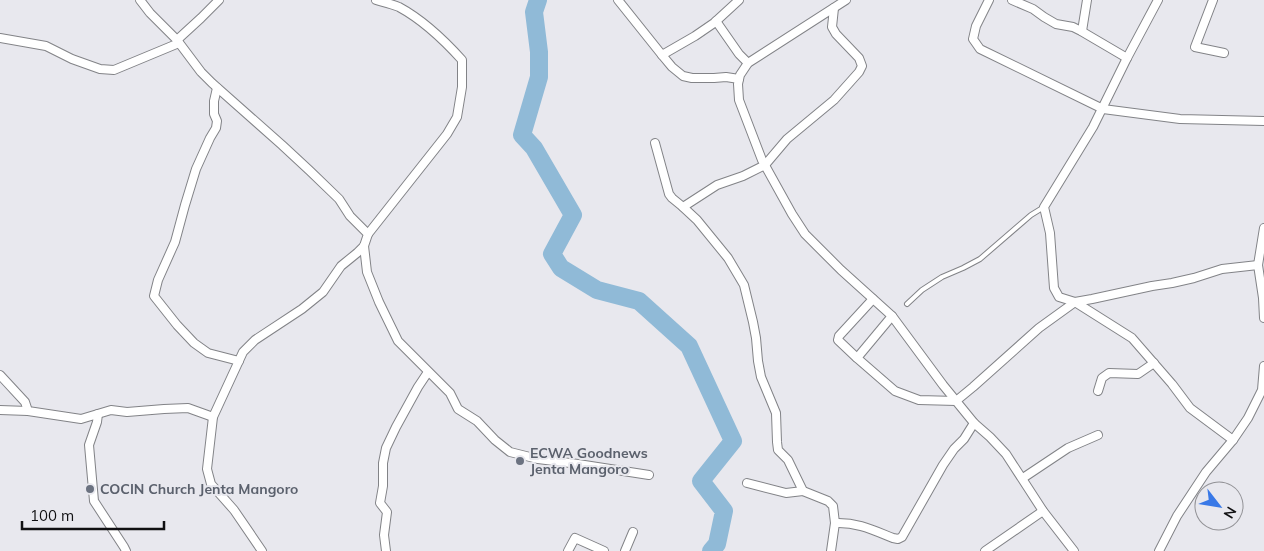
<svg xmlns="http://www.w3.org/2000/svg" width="1264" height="551" viewBox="0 0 1264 551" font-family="Mulish,sans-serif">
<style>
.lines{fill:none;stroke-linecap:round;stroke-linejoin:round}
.river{stroke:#90bad7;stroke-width:18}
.service-casing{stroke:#828387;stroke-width:6}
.minor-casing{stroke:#828387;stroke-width:10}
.service{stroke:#fff;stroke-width:4}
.minor{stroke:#fff;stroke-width:8}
.worship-dot{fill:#6b7280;stroke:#e8e8ee;stroke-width:2}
.labels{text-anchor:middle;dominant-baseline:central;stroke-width:4;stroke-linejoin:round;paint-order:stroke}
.worship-label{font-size:14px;font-weight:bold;fill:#5b616d;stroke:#e8e8ee;text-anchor:start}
</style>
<rect width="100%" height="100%" fill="#e8e8ee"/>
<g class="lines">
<path class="river" d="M538 0 534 12 539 52V77L522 135 534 148 573 215 552 254 561 268 597 290 639 301 689 346 733 441 701 481 724 511 717 544 711 551"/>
<defs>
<path id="service" d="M907 304 922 290 942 277 963 268 980 259 1031 215 1044 207"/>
<g id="minor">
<path d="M140 0 150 13 177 40 201 72 212 83 282 145 310 171 339 199 350 216 368 234 364 246 357 253 341 266 323 292 302 309 255 340 243 352 213 417 207 469 211 484 234 510 262 551"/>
<path d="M618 0 662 55 672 67 683 76 692 78H714L726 77 739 79"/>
<path d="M846 0 748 63 740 75 738 84 739 100 762 160 792 214 805 234 841 270 892 316 943 385 974 423 990 437 1006 454 1043 511 1074 551"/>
<path d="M989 0 976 26 973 39 980 49 1103 109 1180 119 1264 121"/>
<path d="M1012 0 1033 9 1044 17 1056 24 1073 27 1081 31 1127 58"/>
<path d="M1158 0 1127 58 1093 127 1044 207 1050 233 1054 288 1059 297 1075 302 1132 338 1172 384 1190 408 1233 440"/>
<path d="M1213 0 1195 47 1224 53"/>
<path d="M716 21 739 54 748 63"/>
<path d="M1082 31 1087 0"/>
<path d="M0 38 46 46 72 59 100 69 114 70 179 43"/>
<path d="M177 40 201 18 219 0"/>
<path d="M662 55 695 36 714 23 739 0"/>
<path d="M217 88 214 101V114L217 121 216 128 210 138 196 169 185 205 175 242 158 280 154 296 177 325 194 343 208 353 239 361"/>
<path d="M655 143 669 194 672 198 683 207"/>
<path d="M1264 228 1258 265 1263 298 1264 318"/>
<path d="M368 234 447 134 457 117 462 87V60C444 40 423 20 399 7 392 4 383 2 376 0"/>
<path d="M364 246 367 272 379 302 398 341 450 393 458 409 477 421 495 440 510 452 538 459 578 464 649 475"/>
<path d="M873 299 839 336 838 340 857 358 895 391 919 400 956 401 973 387 1039 328 1075 302 1092 299 1152 286 1172 283 1194 278 1222 269 1258 265"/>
<path d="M857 358 892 316"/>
<path d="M0 375 25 402 28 411 81 419 111 410 127 412 164 409 188 408 213 417"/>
<path d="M1098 391 1102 378 1109 373 1138 374 1154 363"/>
<path d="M0 410 28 411"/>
<path d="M98 414 97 422 89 445 94 501 124 547 126 551"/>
<path d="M1023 478 1068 448 1098 435"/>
<path d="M747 483 786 493 803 491"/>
<path d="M835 523C857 522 873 530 893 538L898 539 902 537 943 465 954 449 964 439 974 423"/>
<path d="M386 551 384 535 387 512 380 503 383 486V463L386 448 396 427 418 387 428 372"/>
<path d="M568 551 575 538 604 551"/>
<path d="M625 551 633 532"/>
<path d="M831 551 835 523 833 506 828 501 803 491 788 460 778 450 777 442 776 413 761 377 758 361 756 338 753 322 744 285 728 258 697 220 683 207 717 185 743 176 765 165 787 139 834 100 859 72 862 66 859 58 836 34 832 27 834 8"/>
<path d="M985 551 1043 511"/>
<path d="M1159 551 1177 516 1206 472 1233 440 1248 418 1262 390 1264 366"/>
</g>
</defs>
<use href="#service" class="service-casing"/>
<use href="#minor" class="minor-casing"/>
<use href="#service" class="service"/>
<use href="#minor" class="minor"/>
</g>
<g class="worship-dot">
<circle cx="520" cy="461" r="5"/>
<circle cx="90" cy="489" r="5"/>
</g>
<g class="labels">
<g class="worship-label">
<text x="530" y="453">ECWA Goodnews<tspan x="530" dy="16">Jenta Mangoro</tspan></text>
<text x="100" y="489">COCIN Church Jenta Mangoro</text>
</g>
</g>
<g transform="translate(1219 506) rotate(121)"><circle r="24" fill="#e8e8ee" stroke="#929296"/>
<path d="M0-4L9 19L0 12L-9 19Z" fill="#3979e7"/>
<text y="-8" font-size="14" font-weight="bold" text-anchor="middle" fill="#101012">N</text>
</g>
<path d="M22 521v8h142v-8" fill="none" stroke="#101012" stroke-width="2.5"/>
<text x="30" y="521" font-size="15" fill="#101012" stroke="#e8e8ee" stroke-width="4" paint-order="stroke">100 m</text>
</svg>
